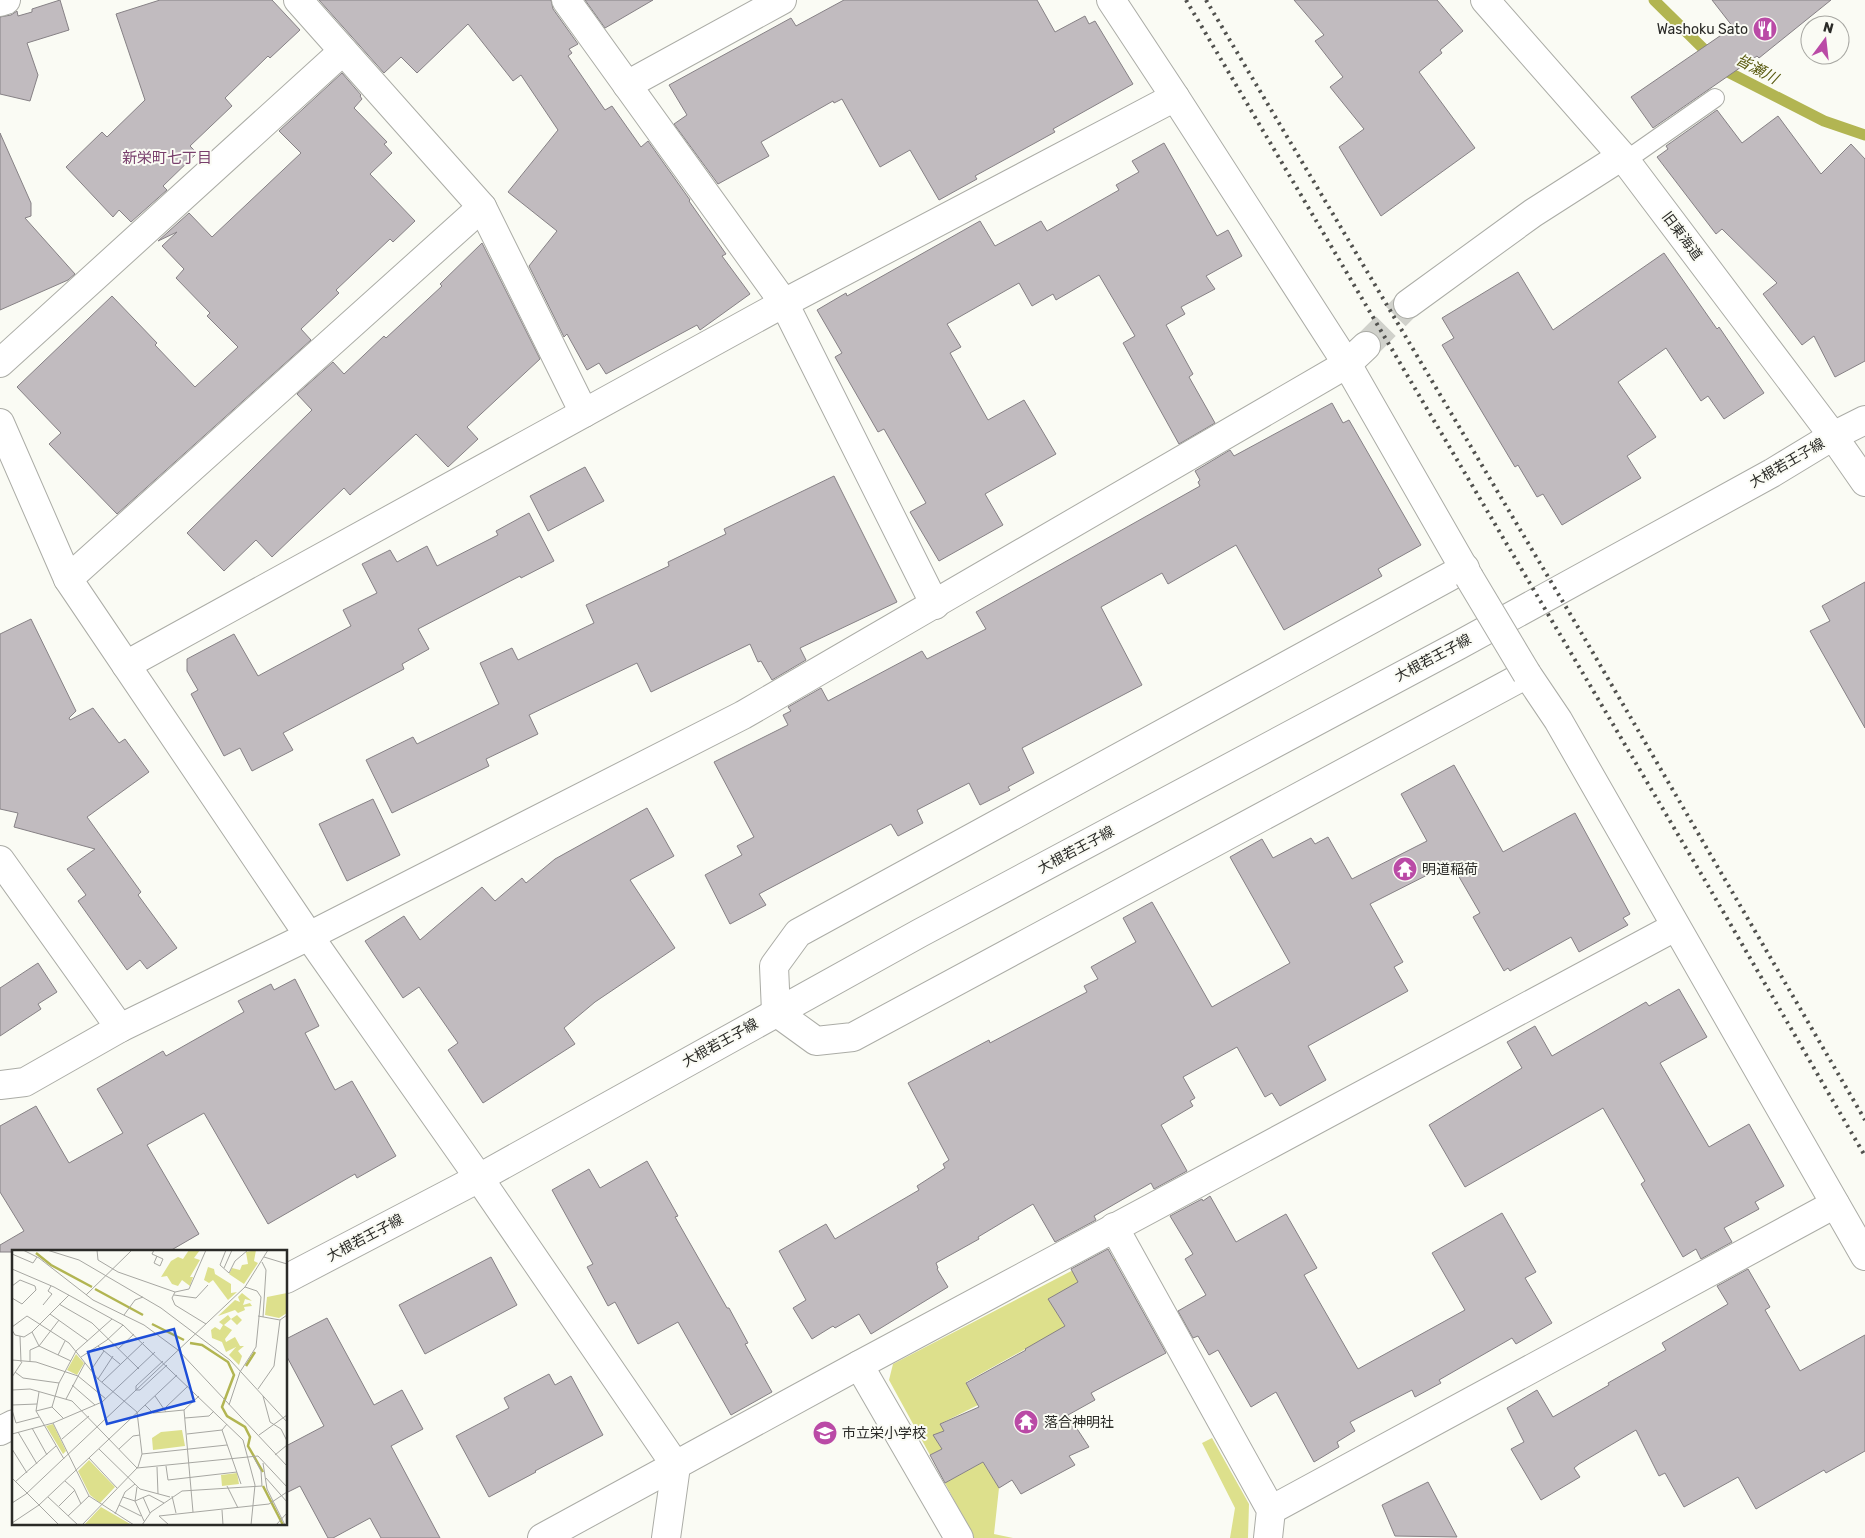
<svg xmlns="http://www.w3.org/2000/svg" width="1865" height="1538" viewBox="0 0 1865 1538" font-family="Rubik,'Noto Sans JP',sans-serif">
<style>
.green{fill:#dde08c}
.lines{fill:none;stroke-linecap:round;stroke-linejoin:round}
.stream{stroke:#b2b552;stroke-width:11}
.building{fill:#c1bbbf;stroke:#868185}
.street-tunnel{stroke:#d0d1cb;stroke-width:28;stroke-dasharray:28 14;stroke-linecap:butt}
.lane-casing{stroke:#abaca6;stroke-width:20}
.street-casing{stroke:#abaca6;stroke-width:30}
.secondary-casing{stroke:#abaca6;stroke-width:30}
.lane{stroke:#fff;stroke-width:18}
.street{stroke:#fff;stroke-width:28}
.secondary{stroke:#fff;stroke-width:28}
.rail{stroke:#51514e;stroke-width:4;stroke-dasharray:2.5 5;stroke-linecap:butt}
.street-bridge-casing{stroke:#abaca6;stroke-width:30;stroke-linecap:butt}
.street-bridge{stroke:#fff;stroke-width:28}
.labels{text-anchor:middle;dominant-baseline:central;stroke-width:4;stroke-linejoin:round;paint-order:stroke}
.poi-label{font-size:14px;fill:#2a2a27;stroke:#fafbf4;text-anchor:start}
.street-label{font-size:14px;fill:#2a2a27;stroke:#fafbf4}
.water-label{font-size:15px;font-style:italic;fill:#595a10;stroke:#fafbf4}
.neighbourhood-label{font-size:15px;fill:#783f6c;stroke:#fafbf4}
.inset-river{fill:none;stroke:#b2b552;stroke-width:2.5}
.inset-road{fill:none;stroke:#a7a7a2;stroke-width:1}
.view{fill:#1d4ed8;fill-opacity:0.15;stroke:#1d4ed8;stroke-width:2.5}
.inset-edge{fill:none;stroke:#2a2a27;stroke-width:2.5}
</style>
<rect width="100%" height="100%" fill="#fafbf4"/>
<g class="green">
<path d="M1102 1255 1117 1260 1049 1299 1065 1327 966 1382 978 1405 940 1424 944 1431 934 1435 942 1449 930 1455 889 1380 893 1364Z"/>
<path d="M1212 1438 1249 1504 1248 1538H1230L1235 1508 1202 1443Z"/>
<path d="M983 1462 999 1488 994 1534 1013 1538H974L945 1483Z"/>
</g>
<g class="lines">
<path class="stream" d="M1654 0 1726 71 1824 121 1865 135"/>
</g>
<g class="building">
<path d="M60 0 69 30 27 43 38 75 30 101 0 94V17L11 15 17 11 18 16 32 12V9Z"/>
<path d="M160 0H272L300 30 270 58 268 56 225 98 232 106 190 146 197 153 163 186 167 190 131 222 119 210 113 217 66 167 102 132 107 137 145 100 116 14Z"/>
<path d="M319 0H551L553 9 578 44 569 49 572 53 568 56 605 110 612 106 641 147 648 141 690 200 689 201 726 254 722 256 750 294 700 330 697 325 606 374 599 363 587 370 567 334 564 337 529 266 557 231 508 192 558 130 521 75 513 81 468 24 417 73 401 57 384 73Z"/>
<path d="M585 0H653L605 28Z"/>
<path d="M844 0H1037L1055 32 1085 16 1089 24 1095 21 1133 84 1053 129 1055 132 975 176 977 179 939 200 910 150 880 167 842 99 834 103 833 101 761 142 769 156 718 184 674 124 687 115 669 85 791 18 796 26Z"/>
<path d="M1294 0H1437L1463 31 1440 50 1442 53 1419 72 1475 148 1381 216 1339 147 1364 129 1330 87 1343 77 1315 41 1324 35Z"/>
<path d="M1712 0H1831L1759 58 1757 56 1653 128 1631 97 1733 27Z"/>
<path d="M342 73 361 95 360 96 362 99 354 108 387 142 384 144 392 153 370 174 415 221 393 242 390 239 336 290 339 293 301 329 311 340 117 514 49 444 61 433 17 387 112 296 157 343 155 345 195 387 238 347 207 316 210 313 176 278 184 269 162 246 177 232 158 241 189 213 212 237 301 153 279 131Z"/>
<path d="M1717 110 1742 143 1778 116 1821 174 1851 144 1865 159V361L1835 377 1814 336 1802 345 1763 294 1777 283 1722 229 1716 234 1657 157 1668 149 1666 146Z"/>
<path d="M0 133 31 203V216L25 218 75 274 68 280 0 310Z"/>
<path d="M1164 143 1217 236 1228 230 1242 256 1206 276 1215 289 1181 307 1185 314 1166 325 1193 374 1189 377 1215 423 1179 444 1123 343 1135 336 1099 275 1056 300 1053 294 1032 306 1019 283 947 324 961 347 950 353 988 420 1024 400 1056 454 985 494 1003 525 939 561 910 512 926 503 884 429 878 432 835 357 842 353 817 310 846 293 847 296 980 221 995 246 1041 221 1047 231 1119 190 1116 185 1139 172 1132 161Z"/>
<path d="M482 243 540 359 467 427 478 439 448 467 416 434 350 495 344 488 272 557 256 540 224 571 187 533 312 410 297 394 333 362 344 374 384 336 386 338 442 286 440 284Z"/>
<path d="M1664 253 1717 329 1719 327 1764 393 1724 419 1708 396 1701 401 1666 348 1618 382 1656 437 1627 456 1641 478 1562 525 1543 494 1537 497 1518 465 1515 467 1442 345 1454 338 1442 318 1518 272 1553 330Z"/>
<path d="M1332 403 1343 423 1349 420 1421 545 1378 569 1382 576 1284 630 1236 545 1168 584 1162 573 1101 607 1142 685 1022 748 1034 773 1008 787 1010 790 980 805 969 783 917 810 923 823 898 836 891 824 759 894 766 905 730 924 705 875 742 855 737 846 754 837 714 762 788 725 783 715 791 711 788 707 821 688 828 701 922 651 927 659 986 629 976 612 1200 486 1198 482 1200 480 1195 471 1230 450 1234 456Z"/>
<path d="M585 467 604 501 548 531 530 496Z"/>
<path d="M834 476 897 602 800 648 806 660 772 680 761 661 758 662 750 644 651 692 637 663 529 715 538 734 486 759 489 766 392 813 366 760 413 737 417 744 499 704 480 663 512 648 518 660 594 623 586 605 669 566 668 562 726 534 724 529Z"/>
<path d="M529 513 554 561 521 578 520 576 418 629 429 649 402 664 404 669 283 733 293 750 252 771 240 748 224 756 191 694 198 690 187 671V659L234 634 258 676 351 626 343 610 377 593 362 564 390 550 397 562 427 546 437 566 498 535 496 531Z"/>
<path d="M1865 582V728L1810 631 1830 621 1822 606Z"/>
<path d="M31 619 76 711 69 718 70 720 93 708 119 743 125 739 149 772 87 817 141 892 138 895 177 948 147 969 140 960 127 970 78 901 86 895 67 869 95 849 14 827 18 813 0 809V634Z"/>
<path d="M1454 765 1503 852 1575 813 1630 914 1623 918 1628 925 1579 952 1571 937 1510 971 1508 968 1504 971 1473 917 1480 913 1451 863 1370 904 1403 962 1394 967 1408 991 1308 1046 1326 1080 1280 1106 1272 1093 1265 1097 1237 1047 1183 1077 1195 1098 1190 1101 1193 1106 1161 1125 1187 1171 1154 1189 1151 1183 1094 1216 1096 1220 1055 1242 1033 1204 978 1237 979 1239 936 1263 938 1268 937 1269 948 1287 871 1334 859 1314 835 1328 833 1326 812 1339 793 1308 806 1300 779 1251 826 1224 835 1239 919 1190 917 1186 945 1168 943 1164 949 1160 908 1083 989 1040 990 1043 1087 992 1084 986 1098 979 1091 967 1136 942 1123 918 1152 902 1212 1007 1290 963 1230 857 1262 839 1273 858 1311 838 1315 844 1328 837 1352 879 1427 841 1401 794Z"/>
<path d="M373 799 400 855 347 881 319 824Z"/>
<path d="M647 808 674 856 630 880 675 948 595 1002 564 1028 575 1044 483 1103 448 1050 458 1043 419 987 403 998 365 941 404 916 420 940 482 887 495 901 522 878 526 883 555 859Z"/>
<path d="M38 963 57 992 38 1004 41 1009 0 1036V988Z"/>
<path d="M295 979 319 1026 305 1033 335 1090 352 1081 396 1156 357 1178 355 1174 268 1224 204 1113 147 1145 199 1234 168 1252H0V1245L24 1231 0 1192V1126L36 1106 69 1163 123 1133 97 1089 163 1051 166 1056 235 1017 244 1012 238 1001 271 984 274 990Z"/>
<path d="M1679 989 1707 1037 1660 1063 1709 1147 1749 1124 1784 1186 1755 1202 1759 1209 1724 1228 1732 1242 1701 1259 1696 1249 1683 1257 1641 1184 1645 1181 1603 1108 1465 1187 1429 1125 1522 1068 1507 1042 1535 1026 1552 1056 1646 1002 1649 1006Z"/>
<path d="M647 1161 678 1216 675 1217 727 1308H729L748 1343 745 1344 772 1392 731 1415 678 1322 638 1344 615 1302 608 1306 587 1267 593 1264 552 1190 589 1169 600 1188Z"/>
<path d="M1210 1196 1236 1242 1286 1214 1317 1268 1304 1275 1358 1369 1465 1310 1432 1253 1502 1213 1536 1272 1525 1278 1552 1323 1516 1344 1512 1338 1439 1380 1441 1383 1415 1397 1412 1390 1350 1422 1355 1431 1337 1442 1339 1447 1314 1462 1276 1392 1251 1407 1218 1350 1209 1355 1198 1336 1193 1338 1178 1311 1206 1295 1185 1259 1193 1254 1170 1216 1202 1199 1203 1201Z"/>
<path d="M1108 1249 1166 1353 1091 1393 1095 1400 1068 1415 1089 1447 1069 1456 1075 1465 1021 1494 1012 1480 999 1488 983 1462 945 1483 930 1455 942 1449 933 1435 944 1431 940 1424 979 1407 966 1383 1026 1350 1025 1349 1065 1326 1048 1299 1078 1282 1071 1269Z"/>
<path d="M491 1257 517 1305 425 1354 399 1305Z"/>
<path d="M1748 1269 1770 1307 1765 1310 1800 1371 1865 1335V1451L1826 1473 1824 1470 1756 1509 1738 1477 1684 1507 1665 1473 1659 1476 1636 1430 1579 1464 1574 1468 1580 1477 1541 1500 1511 1449 1524 1442 1507 1408 1537 1390 1553 1417 1609 1385 1608 1383 1666 1350 1662 1343 1728 1304 1717 1286Z"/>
<path d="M327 1318 374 1405 402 1390 423 1429 391 1446 440 1538H381L370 1518 333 1538H328L300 1486 286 1493V1446L324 1426 286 1355V1339Z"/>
<path d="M549 1374 555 1385 571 1376 603 1435 535 1471 536 1472 489 1497 456 1436 509 1408 504 1398Z"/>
<path d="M1428 1482 1457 1537 1395 1536 1382 1505Z"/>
</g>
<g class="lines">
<path class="street-tunnel" d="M1366 346 1408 304"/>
<defs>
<path id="lane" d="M1625 161 1715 98"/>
<g id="street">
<path d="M298 0 482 207 584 413"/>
<path d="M566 0 784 303 935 605"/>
<path d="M1111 0 1175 97 1347 364 1469 577"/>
<path d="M0 2 6 0"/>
<path d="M627 85 782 0"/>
<path d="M1408 304 1533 213 1622 156"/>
<path d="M0 363 343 51"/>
<path d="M0 423 68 579 309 936 479 1178"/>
<path d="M1465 568 798 933 774 966 776 1012 816 1041 853 1037 1527 674 1558 720 1865 1256"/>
<path d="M68 579 482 207"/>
<path d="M126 665 784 303 1175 97"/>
<path d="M0 860 120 1028"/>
<path d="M0 1085 25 1082 120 1028 309 936 743 715 1347 364 1366 346"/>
<path d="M1114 1227 1271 1510 1268 1538"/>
<path d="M859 1365 959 1538"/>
<path d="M1271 1510 1835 1204"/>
<path d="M542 1538 859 1365 1675 927"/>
</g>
<g id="secondary">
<path d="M1485 0 1622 156 1833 436 1865 482"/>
<path d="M479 1178 676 1466 666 1538"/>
<path d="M286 1279 479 1178 920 933 1459 645 1772 473 1833 436 1865 420"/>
<path d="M0 1431 14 1424"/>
</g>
</defs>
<use href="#lane" class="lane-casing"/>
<use href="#street" class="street-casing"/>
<use href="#secondary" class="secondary-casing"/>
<use href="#lane" class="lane"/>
<use href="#street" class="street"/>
<use href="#secondary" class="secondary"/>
<g class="rail">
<path d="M1186 0 1703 877 1865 1156"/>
<path d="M1206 0 1582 634 1865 1120"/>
</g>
<defs>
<path id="street-bridge" d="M1469 577 1527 674"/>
</defs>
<use href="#street-bridge" class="street-bridge-casing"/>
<use href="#street-bridge" class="street-bridge"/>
</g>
<defs>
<symbol id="restaurant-disc" viewBox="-11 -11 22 22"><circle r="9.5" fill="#ba4aa6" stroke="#fafbf4"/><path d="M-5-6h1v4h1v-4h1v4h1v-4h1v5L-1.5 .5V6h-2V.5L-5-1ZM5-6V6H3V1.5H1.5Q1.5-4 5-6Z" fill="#fff"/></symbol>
<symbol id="temple-disc" viewBox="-11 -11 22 22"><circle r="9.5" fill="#ba4aa6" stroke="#fafbf4"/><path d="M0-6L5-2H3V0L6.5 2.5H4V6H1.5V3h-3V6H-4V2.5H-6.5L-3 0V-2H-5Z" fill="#fff"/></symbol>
<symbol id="school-disc" viewBox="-11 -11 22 22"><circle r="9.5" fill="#ba4aa6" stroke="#fafbf4"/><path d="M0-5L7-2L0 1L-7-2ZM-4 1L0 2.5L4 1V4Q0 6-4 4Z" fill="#fff"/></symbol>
</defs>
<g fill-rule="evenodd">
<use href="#restaurant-disc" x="1751" y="15" width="28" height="28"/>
<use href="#temple-disc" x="1391" y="855" width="28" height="28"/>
<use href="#temple-disc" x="1012" y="1408" width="28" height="28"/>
<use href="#school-disc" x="811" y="1419" width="28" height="28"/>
</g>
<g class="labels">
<g class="poi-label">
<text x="1748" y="29" text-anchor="end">Washoku Sato</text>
<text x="1422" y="869">明道稲荷</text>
<text x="1044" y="1422">落合神明社</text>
<text x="842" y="1433">市立栄小学校</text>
</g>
<g class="street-label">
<text transform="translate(1682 236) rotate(53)">旧東海道</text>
<text transform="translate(1787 463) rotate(-30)">大根若王子線</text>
<text transform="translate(1433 658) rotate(-28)">大根若王子線</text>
<text transform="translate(1076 850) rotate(-28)">大根若王子線</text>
<text transform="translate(720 1043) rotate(-29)">大根若王子線</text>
<text transform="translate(365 1238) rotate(-28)">大根若王子線</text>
</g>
<g class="water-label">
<text transform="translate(1757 69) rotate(28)">皆瀬川</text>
</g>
<g class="neighbourhood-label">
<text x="167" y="158">新栄町七丁目</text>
</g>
</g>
<g transform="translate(12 1250)">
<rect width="275" height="275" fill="#fafbf4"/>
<path d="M177 0H188L182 8 188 10 178 27H181L178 36 170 30 166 36 160 34 155 26 143 28 149 27 159 11 166 7 171 9ZM244 0 242 11 246 13 232 34 217 24 220 18 228 20 230 15 236 14 234 2ZM196 17 202 19 203 24 219 34V43L225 42 216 50 201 30 197 33 192 30ZM230 43 240 51 233 49 231 55 238 53 240 56 232 57 233 60 226 63 223 60 206 66 223 50 228 52 226 47ZM275 43V63L267 68 253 65 255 47ZM216 65 219 69 225 65 230 70 225 75 219 69 212 75 220 80 213 89 214 92 223 87 228 96H232L226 101 230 106 227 115 217 105 224 97 214 102 210 92 200 88 199 80 203 77 208 80 211 75 207 72ZM64 104 72 113 65 125 55 120ZM41 174 54 201 51 204 34 176ZM170 180 173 196 141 200 140 188 149 182ZM77 210 103 237 88 253 78 245 66 221ZM225 223 227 234 210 236 209 225ZM89 257 120 275H72Z" fill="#dde08c"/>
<path class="inset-river" d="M24 3 39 15 80 37M83 39 131 65M140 74 172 90M178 93 190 95 216 112 222 125 210 157 215 166 233 177 238 187 236 196 251 222M234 116 243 102M251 236 271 275"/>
<path class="inset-road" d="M11 0 27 8 81 50 132 75 166 100 275 216M35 0 67 10 149 58 218 110 275 172M85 0 86 10 106 22 163 42 160 48 163 55 194 74M142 0 140 4 151 9 148 16 142 13 145 6M214 0 208 15 217 23 223 11 236 0M0 4 21 13 25 7M252 7 275 14M250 12 254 20 251 67M212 18 220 0M0 19 42 37 111 75 231 190 243 235 239 275M0 36 8 30 23 36 24 40 10 54 0 48M163 42 177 39 194 0M57 45 20 82 27 96 59 111M74 45 120 0M162 45 184 48 196 35M47 54 80 73 127 119M31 55 40 44 36 41 39 36M38 64 76 91M112 65 123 50 131 47M246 66 268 70M0 77 15 66 57 93 86 129 125 162 130 204 126 217 70 275M0 80 3 85 12 87 20 82M8 86 9 112M86 96 108 114M106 99 122 84M46 105 53 91M69 107 95 90 111 75M0 110 24 112 66 126 94 149M18 111V100L27 96 47 70M79 120 92 101M3 122 11 128 47 133M0 127 10 112M86 129 101 106M90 132 132 92M60 135 83 155M246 139 262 116 268 70 275 65M0 140 18 139 60 151 125 218 246 206 275 237M124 140H128L155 115M124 140V136L151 111M27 142 24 161 52 209M143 146 154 162M251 146 258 172 269 179 275 191M54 149 73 113M0 155 25 154M133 155 141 163 172 160 187 146M217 155 228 122 244 97 249 47 245 41 233 37M154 157 176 136M0 160 4 173 27 167M172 160 181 262M24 161 40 157M51 168 40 157 47 133 64 101 100 69M173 168 197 166 202 161M41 173 77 246 122 275M20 178 35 205M210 180 229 234M6 182 25 214M0 184 41 173 90 152 143 102M175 184 210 180 215 174M247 185 275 165M50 189 77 166M0 199 15 223M87 199 128 239 158 247M107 199 121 186 128 185M130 204 215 195M263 205 275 195M77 208 105 238M251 213 255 239 273 275M154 216 156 230 225 222M145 217 146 244M0 228 47 275M254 228 275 252M53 231 62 239 69 254M3 232 44 196M215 236 226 258M125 237 123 251 132 271M160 246 164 263M36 247 66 275M111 247 123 251 137 245 152 253M131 247 138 263M0 253 14 244 233 37 256 0M107 255 129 266M47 256 63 240M210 260 211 275M103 264 113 242 123 234M56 266 77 246M0 273 27 255 165 125M130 275 139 262 170 241 250 236 249 221 241 206M157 275 147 266 257 254 275 242M264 275 275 263"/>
<path class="view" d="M162 79 182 151 95 174 76 102Z"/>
<rect width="275" height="275" class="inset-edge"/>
</g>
<g transform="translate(1825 40) rotate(15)"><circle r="24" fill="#fafbf4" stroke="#a7a7a2"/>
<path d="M0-4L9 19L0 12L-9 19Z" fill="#ba4aa6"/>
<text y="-8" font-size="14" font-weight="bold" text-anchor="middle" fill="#2a2a27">N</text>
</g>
</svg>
